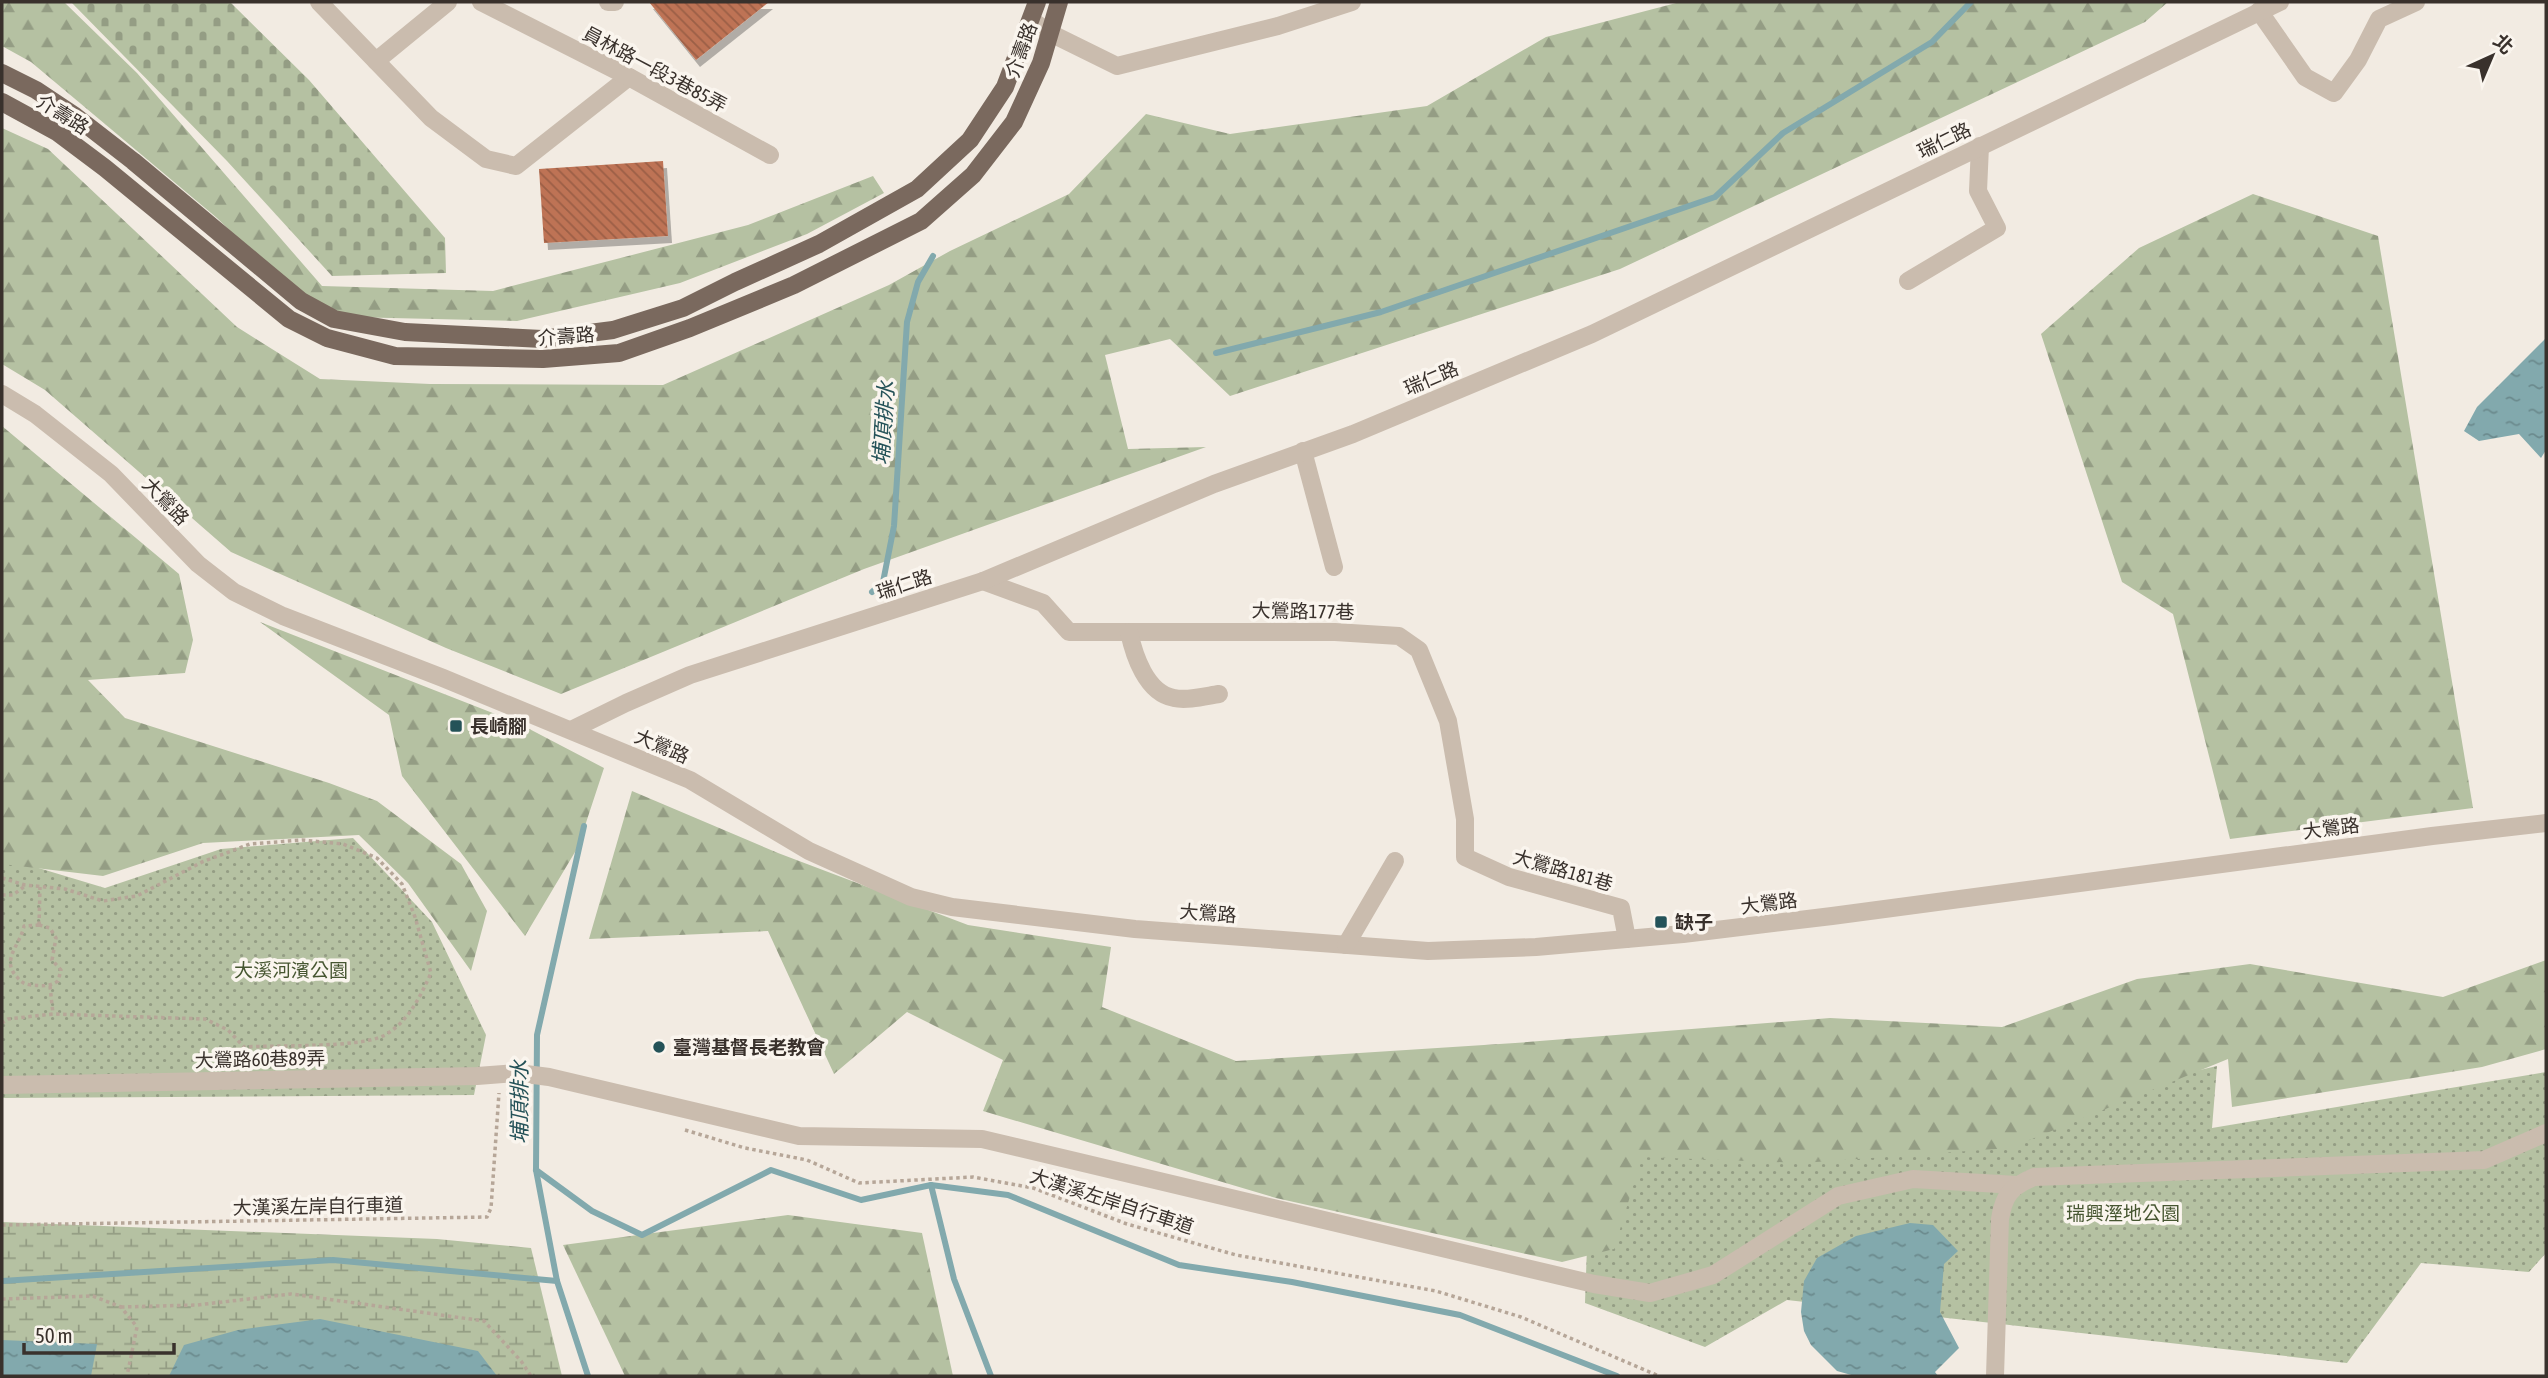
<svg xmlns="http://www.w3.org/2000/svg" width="2548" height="1378" viewBox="0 0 2548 1378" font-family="'Asap Condensed','Noto Sans TC',sans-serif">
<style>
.green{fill:url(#green-dots)}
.forest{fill:url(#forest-firs)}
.wetland{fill:url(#wetland-marsh)}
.cemetery{fill:url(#cemetery-stones)}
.water{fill:url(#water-ripples)}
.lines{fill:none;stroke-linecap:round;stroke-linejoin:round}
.stream{stroke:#82a9ad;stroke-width:6}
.building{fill:url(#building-back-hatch);filter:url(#shadow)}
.path{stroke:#b6a698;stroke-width:3.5;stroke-dasharray:3.5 3.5;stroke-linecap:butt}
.minor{stroke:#cabcae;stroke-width:18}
.major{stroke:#7a695e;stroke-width:18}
.poi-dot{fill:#245258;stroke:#faf5ee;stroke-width:2.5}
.labels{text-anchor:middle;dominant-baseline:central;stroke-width:7;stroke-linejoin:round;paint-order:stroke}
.street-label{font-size:19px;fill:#39312c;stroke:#faf5ee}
.poi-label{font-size:19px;font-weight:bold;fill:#39312c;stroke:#faf5ee;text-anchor:start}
.park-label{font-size:19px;fill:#465631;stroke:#faf5ee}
.water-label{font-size:21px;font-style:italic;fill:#245258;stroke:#faf5ee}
</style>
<defs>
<pattern id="green-dots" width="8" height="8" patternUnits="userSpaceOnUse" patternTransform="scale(1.75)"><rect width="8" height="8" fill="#b5c1a2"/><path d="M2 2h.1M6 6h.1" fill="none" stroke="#949d84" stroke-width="1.8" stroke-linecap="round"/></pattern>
<pattern id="forest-firs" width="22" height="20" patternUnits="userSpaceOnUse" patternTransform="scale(1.75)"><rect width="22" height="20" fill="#b5c1a2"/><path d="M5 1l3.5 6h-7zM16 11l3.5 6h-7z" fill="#949d84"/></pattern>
<pattern id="wetland-marsh" width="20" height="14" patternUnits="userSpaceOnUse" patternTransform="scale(1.75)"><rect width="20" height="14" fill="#b5c1a2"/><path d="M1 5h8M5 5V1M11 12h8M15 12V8" fill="none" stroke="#949d84"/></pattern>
<pattern id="cemetery-stones" width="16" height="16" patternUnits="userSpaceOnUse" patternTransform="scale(1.75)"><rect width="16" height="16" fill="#b5c1a2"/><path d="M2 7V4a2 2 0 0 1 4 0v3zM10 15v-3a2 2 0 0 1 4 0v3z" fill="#949d84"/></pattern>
<pattern id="water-ripples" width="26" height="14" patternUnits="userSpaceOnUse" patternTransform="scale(1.75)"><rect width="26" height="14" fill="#82a9ad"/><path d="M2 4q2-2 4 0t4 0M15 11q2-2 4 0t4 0" fill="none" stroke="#6b8a8d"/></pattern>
<pattern id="building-back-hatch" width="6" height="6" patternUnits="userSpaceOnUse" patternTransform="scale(1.75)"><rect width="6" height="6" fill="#be7354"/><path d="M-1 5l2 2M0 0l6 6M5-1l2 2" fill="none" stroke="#9b5f46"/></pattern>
<filter id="shadow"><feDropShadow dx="4" dy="7" stdDeviation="0" flood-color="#0004"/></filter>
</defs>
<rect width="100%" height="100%" fill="#f2ebe2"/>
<g class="green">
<path d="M353 838 432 922 486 1035 474 1095 2 1098V857L105 888 221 849Z"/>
<path d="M2217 1066 2212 1128 2546 1072V1253L2529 1272 2421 1263 2347 1363 1787 1300 1705 1347 1585 1303 1592 1107 1977 1122Z"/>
</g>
<g class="forest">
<path d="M2 2H64L137 73 322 286 493 291 748 225 873 176 884 193 807 234 680 283 517 321 348 317 318 309 257 257 217 218 31 62 2 46Z"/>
<path d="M1680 2H2168L2145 22 1620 269 1230 396 1170 339 1105 355 1128 449 1206 447 864 569 561 694 446 648 231 552 45 390 2 364V128L48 149 237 327 320 379 430 384 663 385 889 285 950 251 1069 194 1146 114 1230 134 1427 106 1546 37Z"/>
<path d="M2253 194 2378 236 2473 808 2230 839 2173 614 2122 582 2041 334 2139 248Z"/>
<path d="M2 426 179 574 193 640 185 673 88 680 125 718 329 783 377 801 461 864 487 911 471 971 408 883 359 835 203 843 103 876 2 864Z"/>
<path d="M260 622 516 722 604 768 578 847 525 936 402 776 389 715Z"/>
<path d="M632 791 778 853 968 925 1111 947 1102 1007 1236 1061 1515 1043 1830 1018 2002 1027 2137 979 2250 964 2443 997 2546 960V1049L2482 1067 2232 1107 2228 1059 2010 1148 1802 1163 1642 1157 1614 1249 1562 1262 1276 1198 983 1111 1003 1060 907 1012 834 1074 768 931 589 939Z"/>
<path d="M788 1215 922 1233 953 1376H625L563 1245Z"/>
</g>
<path class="wetland" d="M2 1222 437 1239 531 1248 562 1376H2Z"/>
<path class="cemetery" d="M71 2H230L309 80 445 238 446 273 332 276 227 161Z"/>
<g class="water">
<path d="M2545 339 2546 450 2541 458 2519 434 2479 441 2464 431 2477 407Z"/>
<path d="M1910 1223 1933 1225 1958 1251 1944 1264 1940 1312 1959 1348 1935 1372 1938 1376H1855L1837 1371 1811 1345 1804 1331 1801 1312 1804 1281 1817 1258 1856 1236Z"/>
<path d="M320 1319 478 1351 497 1376H169L184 1345 238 1330Z"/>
<path d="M2 1340 97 1344 91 1376H2Z"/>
</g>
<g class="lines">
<g class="stream">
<path d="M1216 353 1381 312 1715 197 1783 133 1932 42 1971 2"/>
<path d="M872 592 883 582 894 526 907 322 918 282 933 256"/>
<path d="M584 826 537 1035 536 1170 557 1281 588 1376"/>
<path d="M536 1170 592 1211 642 1235 771 1170 861 1200 931 1185 1008 1195 1179 1265 1292 1282 1460 1315 1617 1376"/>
<path d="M931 1185 954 1279 991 1376"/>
<path d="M2 1281 333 1260 557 1281"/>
</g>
</g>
<g class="building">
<path d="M649 2H769L696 60Z"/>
<path d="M663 161 668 236 544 243 539 169Z"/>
</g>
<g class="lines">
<g class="path">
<path d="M2 878 25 885 65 889 103 901 137 896 202 862 250 844 302 840 343 844 377 858 402 884 415 917 431 973C420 997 408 1023 383 1036 358 1048 275 1045 244 1047L228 1030 205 1019 53 1014 8 1019 2 1023"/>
<path d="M2 895H13L25 886"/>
<path d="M39 925 50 928 56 938 52 960 61 970 58 981C49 987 42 986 31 985 24 984 21 982 17 977 0 960 21 944 24 926Z"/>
<path d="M39 925 40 887"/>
<path d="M50 986 53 1014"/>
<path d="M685 1130 745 1148 807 1160 859 1183 973 1177 1033 1188 1127 1224 1236 1255 1436 1291 1521 1317 1659 1376"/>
<path d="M2 1225 487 1217 491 1208 499 1093"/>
<path d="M2 1299 93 1296 121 1307 137 1327 127 1376"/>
<path d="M121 1307 197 1305 291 1294 484 1321 521 1361 531 1376"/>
</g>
<g class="minor">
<path d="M319 2 431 118 486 159 516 166 629 77"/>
<path d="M481 2 629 77 770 155"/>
<path d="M608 2H615"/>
<path d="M2259 11 2305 77 2334 93 2358 60 2379 19 2416 2"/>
<path d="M1031 20 1050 33 1117 66 1278 26 1352 2"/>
<path d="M376 61 448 2"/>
<path d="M1908 281 1997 228 1978 191 1980 146"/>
<path d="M2 394 35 414 111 474 198 564 234 592 283 616 443 678 690 780 809 851 911 897 952 907 1135 929 1428 951 1536 947 1683 934 1832 916 2432 836 2546 823"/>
<path d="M1303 451 1334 567"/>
<path d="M983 581 1043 603 1069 632H1335L1399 636 1419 650 1448 721 1465 819V857L1509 877 1621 908 1627 939"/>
<path d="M1129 632C1134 655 1146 693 1174 698 1187 701 1206 696 1219 694"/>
<path d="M571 730 626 703 690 675 983 581 1214 484 1353 434 1592 334 2280 2"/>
<path d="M1346 945 1395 861"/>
<path d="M2 1085 477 1076 518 1073 549 1077 799 1136 982 1139 1594 1284 1650 1293 1713 1275 1838 1196 1913 1179 2017 1185"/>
<path d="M1995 1376 2000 1219C2004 1194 2011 1187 2034 1177L2484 1160 2546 1133"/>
</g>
<g class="major">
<path d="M2 73 36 90 75 116 133 161 301 301 334 319 405 332 542 339 613 330 683 308 735 282 819 244 917 189 970 140 1005 87 1037 2"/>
<path d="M2 102 57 132 105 168 289 319 327 338 395 356 543 359 619 353 690 328 794 285 921 221 973 175 1014 122 1041 63 1059 2"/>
</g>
</g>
<g class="poi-dot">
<rect x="449" y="719" width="14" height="14" rx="3.5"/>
<rect x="1654" y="915" width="14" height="14" rx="3.5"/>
<circle cx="659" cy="1047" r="7"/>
</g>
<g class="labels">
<g class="street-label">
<text transform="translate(1021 50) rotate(-70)">介壽路</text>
<text transform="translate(655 69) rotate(28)">員林路一段3巷85弄</text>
<text transform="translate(63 114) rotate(32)">介壽路</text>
<text transform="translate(1944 140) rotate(-26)">瑞仁路</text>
<text transform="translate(566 336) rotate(-4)">介壽路</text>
<text transform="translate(1431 378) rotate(-23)">瑞仁路</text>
<text transform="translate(166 501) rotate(46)">大鶯路</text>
<text transform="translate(904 584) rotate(-18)">瑞仁路</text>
<text transform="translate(1303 611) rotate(1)">大鶯路177巷</text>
<text transform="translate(662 746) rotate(23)">大鶯路</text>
<text transform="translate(2331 828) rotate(-7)">大鶯路</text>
<text transform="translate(1563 870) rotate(16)">大鶯路181巷</text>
<text transform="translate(1769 903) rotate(-7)">大鶯路</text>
<text transform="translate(1208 913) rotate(4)">大鶯路</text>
<text transform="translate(260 1059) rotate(-1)">大鶯路60巷89弄</text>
<text transform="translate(1112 1201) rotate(18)">大漢溪左岸自行車道</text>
<text transform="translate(318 1206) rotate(-1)">大漢溪左岸自行車道</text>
</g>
<g class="poi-label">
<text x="470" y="726">長崎腳</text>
<text x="1675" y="922">缺子</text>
<text x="673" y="1047">臺灣基督長老教會</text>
</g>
<g class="park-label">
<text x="291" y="970">大溪河濱公園</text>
<text x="2123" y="1213">瑞興溼地公園</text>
</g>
<g class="water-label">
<text transform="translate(883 423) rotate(-86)">埔頂排水</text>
<text transform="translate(519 1102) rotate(-90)">埔頂排水</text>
</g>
</g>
<rect width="2548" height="1378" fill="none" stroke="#39312c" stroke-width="7"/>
<g transform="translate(2492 56) rotate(44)" stroke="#faf5ee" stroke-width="5" paint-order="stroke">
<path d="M0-5L12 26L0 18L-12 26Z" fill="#39312c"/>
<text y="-10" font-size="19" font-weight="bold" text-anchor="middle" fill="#39312c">北</text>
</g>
<path d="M24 1343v10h150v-10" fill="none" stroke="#39312c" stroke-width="3.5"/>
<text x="35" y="1343" font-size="21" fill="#39312c" stroke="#faf5ee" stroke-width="5" paint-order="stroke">50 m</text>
</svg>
